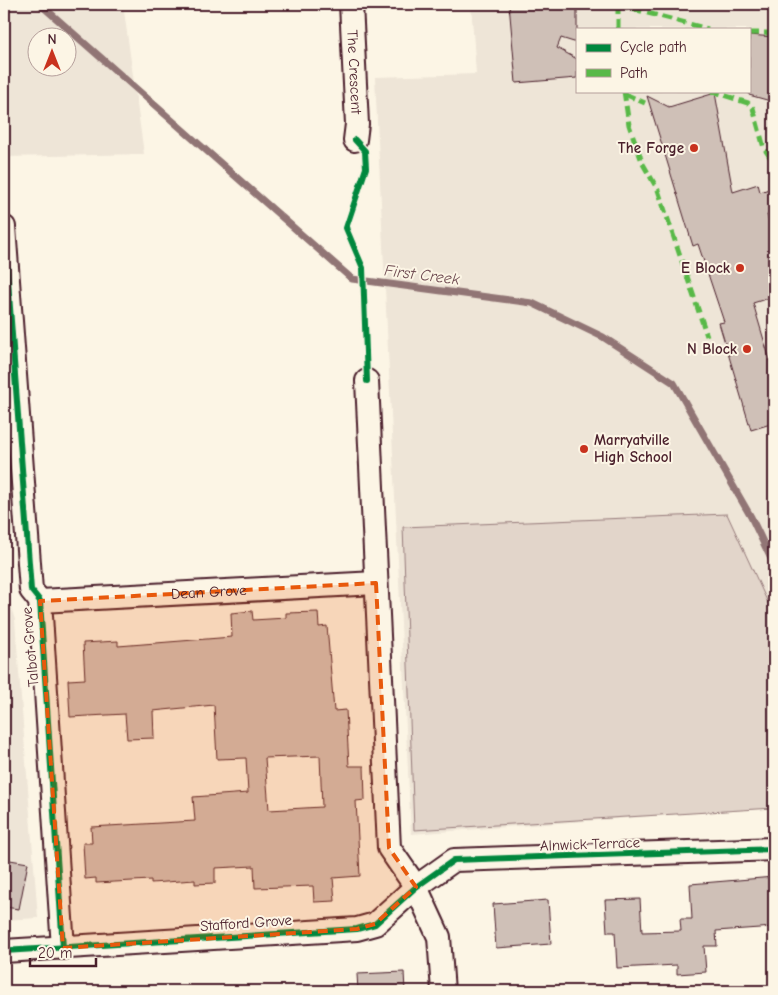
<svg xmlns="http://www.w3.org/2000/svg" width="778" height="995" viewBox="0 0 778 995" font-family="'Comic Neue',sans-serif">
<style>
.built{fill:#eee5d7;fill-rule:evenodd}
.green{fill:#e2d5ca;stroke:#967a7a}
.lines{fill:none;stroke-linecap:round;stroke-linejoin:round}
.stream{stroke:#917474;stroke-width:7}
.building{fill:#cfc0b7;stroke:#4a1f2b;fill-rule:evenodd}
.minor-casing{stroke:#4a1f2b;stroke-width:26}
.path{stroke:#4a1f2b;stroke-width:3;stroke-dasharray:5 4;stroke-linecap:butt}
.minor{stroke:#fcf5e5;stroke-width:22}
.quiet{stroke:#58b947;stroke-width:5;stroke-dasharray:10 5;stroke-linecap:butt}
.cycleway-casing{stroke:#fcf5e5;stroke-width:9}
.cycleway{stroke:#00873e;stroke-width:6}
.marked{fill:#e8590c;fill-opacity:0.2;stroke:#e8590c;stroke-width:4;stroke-dasharray:10 6;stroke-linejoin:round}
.poi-dot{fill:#c8321e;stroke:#fcf5e5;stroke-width:2}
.labels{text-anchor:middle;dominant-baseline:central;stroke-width:4;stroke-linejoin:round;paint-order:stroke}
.street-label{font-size:15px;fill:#4a1f2b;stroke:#fcf5e5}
.poi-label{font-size:15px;font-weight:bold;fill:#4a1f2b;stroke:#fcf5e5;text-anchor:end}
.water-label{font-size:16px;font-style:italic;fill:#6d4950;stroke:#fcf5e5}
</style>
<rect width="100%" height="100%" fill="#fcf5e5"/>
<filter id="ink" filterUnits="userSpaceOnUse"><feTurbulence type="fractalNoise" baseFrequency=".02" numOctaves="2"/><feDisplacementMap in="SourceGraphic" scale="10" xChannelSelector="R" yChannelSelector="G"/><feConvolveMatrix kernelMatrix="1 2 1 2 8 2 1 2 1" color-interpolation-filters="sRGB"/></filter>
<g filter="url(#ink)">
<g class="built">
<path d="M4 4H123L144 154 4 157ZM38 38H68V68H38Z"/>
<path d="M471 4H774V807L411 834 375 77 476 74ZM577 29H749V91H577Z"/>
<path d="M4 584 15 620 38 918 4 920Z"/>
</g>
<path class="green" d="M727 514 774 616V808L414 830 403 527Z"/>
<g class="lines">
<path class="stream" d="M40 4 352 279 532 303 603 337 674 383 751 517 774 565"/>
</g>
<g class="building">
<path d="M509 4H577V43L561 38 557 48 577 59V78L516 83Z"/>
<path d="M749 35 774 37V102L749 95Z"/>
<path d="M715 93 733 192 758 184 760 192 769 189 774 205V212L767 215 774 237V290L770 291 772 297 753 303 774 374V423L751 430 719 323 724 322 698 244 693 246 647 96 669 107Z"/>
<path d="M252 611 253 620 286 618V613L318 612 319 627 327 626 334 711 346 710 349 766H364L365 800 356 801 360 876 333 878 335 901 314 902 313 886 255 888 254 866 215 868V883L195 884V880L151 883V880L96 883V878L85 879 83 843H92L91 827 195 821 193 797 248 793 246 758 217 759 214 705 153 711 154 738 127 739 125 714 70 717 68 680 85 679 83 643 118 641V646L232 637 231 613ZM320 756 322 807 269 810 265 758Z"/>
<path d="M4 859 28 863 19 909 4 907Z"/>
<path d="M774 877V927L716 931 717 946H704L706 972 677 974V965L617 968 615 932H607L605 900 640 899 642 932 681 931 680 919H692L690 884Z"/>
<path d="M548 900 551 944 496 948 493 904Z"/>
<path d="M404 972 405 991H358L357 974Z"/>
</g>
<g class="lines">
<defs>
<g id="minor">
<path id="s1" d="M351 4 357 124 355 140"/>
<path d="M4 227 31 590 40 601 63 948"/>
<path d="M367 381 389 848 416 887 439 937 443 991"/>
<path id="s2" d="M40 601 376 583"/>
<path d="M4 951 357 929 375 924 416 887 454 860 774 849"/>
</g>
</defs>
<use href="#minor" class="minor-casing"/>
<path class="path" d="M771 227 774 226"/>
<use href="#minor" class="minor"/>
<g class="quiet">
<path d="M618 4V29"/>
<path d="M618 5 708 29"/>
<path d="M749 33H774"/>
<path d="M624 91 629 125 643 164 658 190 707 336"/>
<path d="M711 91 748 103 753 108 764 148 774 163"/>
<path d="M625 94 645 103"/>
<path d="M771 227 774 236"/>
</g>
<defs>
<g id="cycleway">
<path d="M355 140 365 151 366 168 346 228 363 268 367 381"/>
<path d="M4 227 31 590 40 601 63 948"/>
<path d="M4 951 357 929 375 924 416 887 454 860 774 849"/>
</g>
</defs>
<use href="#cycleway" class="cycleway-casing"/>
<use href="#cycleway" class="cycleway"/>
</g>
</g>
<path class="marked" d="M376 583 389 848 416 887 375 924 357 929 63 948 40 601Z"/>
<g class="poi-dot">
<circle cx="694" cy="148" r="5"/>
<circle cx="740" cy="268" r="5"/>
<circle cx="747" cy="349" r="5"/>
<circle cx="584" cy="449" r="5"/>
</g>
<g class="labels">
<g class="street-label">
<text stroke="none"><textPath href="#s1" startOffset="68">The Crescent</textPath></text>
<text stroke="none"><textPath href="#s2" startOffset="169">Dean Grove</textPath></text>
<text transform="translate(30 647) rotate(-95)">Talbot Grove</text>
<text transform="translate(590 844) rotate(-2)">Alnwick Terrace</text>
<text transform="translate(246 923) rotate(-4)">Stafford Grove</text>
</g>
<g class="poi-label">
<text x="684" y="148">The Forge</text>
<text x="730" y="268">E Block</text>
<text x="737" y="349">N Block</text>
<text x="594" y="440" text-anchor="start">Marryatville<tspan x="594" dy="17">High School</tspan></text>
</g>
<g class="water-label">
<text transform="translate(422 275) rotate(7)">First Creek</text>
</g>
</g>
<rect width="778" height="995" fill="none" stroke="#fcf5e5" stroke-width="20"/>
<rect x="10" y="10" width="758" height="975" fill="none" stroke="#4a1f2b" stroke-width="2" filter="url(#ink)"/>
<rect x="576" y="28" width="175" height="65" fill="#fcf5e5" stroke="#b59f9b"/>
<rect x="586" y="44" width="25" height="8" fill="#00873e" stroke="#b59f9b"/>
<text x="620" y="52" font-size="15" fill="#4a1f2b">Cycle path</text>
<rect x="586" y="69" width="25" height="8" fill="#58b947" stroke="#b59f9b"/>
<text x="620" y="78" font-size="15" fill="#4a1f2b">Path</text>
<g transform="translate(52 52)"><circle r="24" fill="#fcf5e5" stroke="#b59f9b"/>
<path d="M0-4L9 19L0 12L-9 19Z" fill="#c8321e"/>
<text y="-8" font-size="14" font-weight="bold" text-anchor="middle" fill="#4a1f2b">N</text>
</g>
<path d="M30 958v8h66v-8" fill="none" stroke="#4a1f2b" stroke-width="2.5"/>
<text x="38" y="958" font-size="15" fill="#4a1f2b" stroke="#fcf5e5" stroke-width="4" paint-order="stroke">20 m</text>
</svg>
